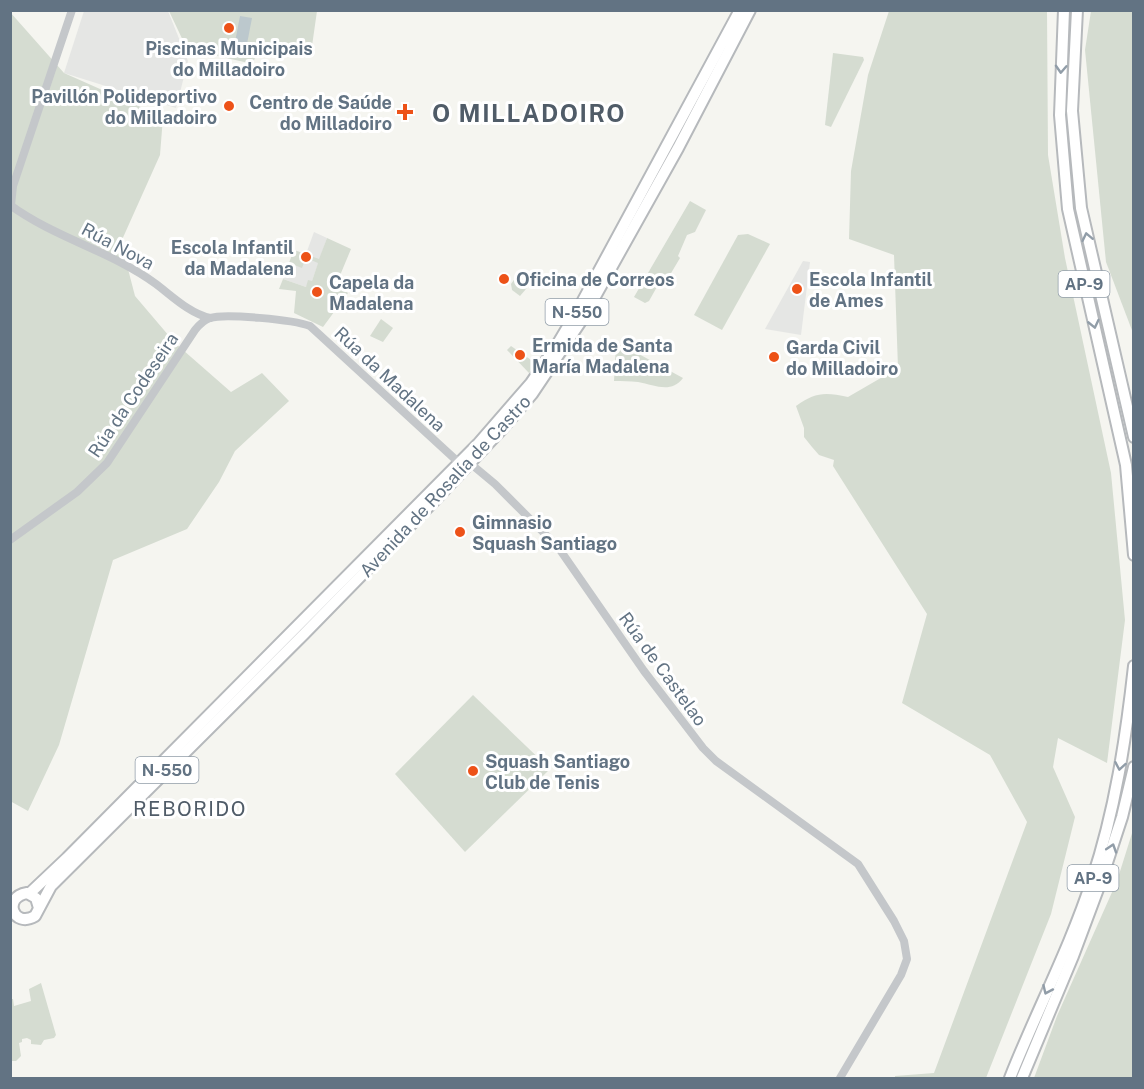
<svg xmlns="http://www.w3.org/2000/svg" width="1144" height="1089" viewBox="0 0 1144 1089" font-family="'Public Sans',sans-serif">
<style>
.built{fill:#e5e6e4}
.green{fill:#d5dcd1}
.water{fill:#bcc8cd}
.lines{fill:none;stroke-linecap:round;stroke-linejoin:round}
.trunk-casing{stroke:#b6b9bc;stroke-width:14}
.motorway-casing{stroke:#b6b9bc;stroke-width:14}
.tertiary{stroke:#c4c7ca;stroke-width:8}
.trunk{stroke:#fff;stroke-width:10}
.motorway{stroke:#fff;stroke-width:10}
.oneway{stroke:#919da8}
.poi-dot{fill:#ed5218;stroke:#fff;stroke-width:2}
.labels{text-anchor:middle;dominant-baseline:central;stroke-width:6;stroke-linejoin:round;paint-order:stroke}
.shield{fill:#fff;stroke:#919da8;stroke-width:1.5}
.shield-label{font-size:16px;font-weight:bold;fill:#627383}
.poi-label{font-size:18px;font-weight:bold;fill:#627383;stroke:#fff;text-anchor:start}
.street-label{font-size:18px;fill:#627383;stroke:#fff}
.neighbourhood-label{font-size:20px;letter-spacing:1.5px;fill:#505c68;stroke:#fff}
.district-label{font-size:24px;font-weight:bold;letter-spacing:1.5px;fill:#505c68;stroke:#fff}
</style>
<rect width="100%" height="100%" fill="#f5f5f0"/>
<g class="built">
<path d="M84 11H168L188 61 176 108 64 73Z"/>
<path d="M314 232 327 238 312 281 306 287 283 279 294 250 306 254Z"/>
<path d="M803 261 810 262 801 335 765 329Z"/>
</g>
<g class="green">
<path d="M169 11H317L311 53 260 41 253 64 187 49Z"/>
<path d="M889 11H1047L1048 155 1065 258 1111 473 1125 620 1107 763 1058 738 1053 767 1075 817 1051 914 986 1078H895V1076L934 1073 1027 822 990 755 902 703 927 614 833 466 834 460 819 455 812 447 804 437V428L796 406C815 392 825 392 848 397L898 368 894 255 849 239 851 171 868 75Z"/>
<path d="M1091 11H1133V333L1106 262 1085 50Z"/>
<path d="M10 12 64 73 163 117 160 155 121 242 135 296 175 343 231 392 262 373 289 401 235 451 219 482 187 529 113 560 59 745 28 811 10 801Z"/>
<path d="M833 53 863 57 864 60 831 127 825 125Z"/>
<path d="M690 201 706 210 695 232 687 235 678 256 680 258 664 285H658L649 301 645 303 634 297Z"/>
<path d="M748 234 770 244 722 330 694 315 738 235Z"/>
<path d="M327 238 351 249 336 285 348 293 323 327 294 313 296 291 279 289 283 279 306 287 308 280 312 281 318 263 306 258 302 268 289 263 294 250 319 259Z"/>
<path d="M520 276H525L532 282 520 296 512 290 511 284 516 277Z"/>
<path d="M381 319 393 328 383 342 370 336Z"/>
<path d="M616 345 624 346 683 378C671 394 655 385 638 382 630 381 622 381 614 381Z"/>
<path d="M511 346 534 362 535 364 529 373 507 350Z"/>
<path d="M473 695 550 769 465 852 395 774Z"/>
<path d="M1133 830V1078H1034L1057 1016 1117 881Z"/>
<path d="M41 983 56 1035 54 1038 44 1040 41 1045 31 1044V1040L27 1038 22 1039V1042L19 1043 21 1056 16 1061H11V999H13L14 1006 31 1001 29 989Z"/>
</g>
<path class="water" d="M240 16 252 18 247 44 235 42Z"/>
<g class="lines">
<defs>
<g id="trunk">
<path d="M30 893 67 858 478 444 531 383 557 345 579 308 740 10"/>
<path d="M39 908 36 898 27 893C2 897 13 929 35 916L51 886 304 634 434 501 502 429 532 394 583 318 678 148 750 10"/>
</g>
<g id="motorway">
<path d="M1064 10 1060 115 1068 209 1126 465 1134 555"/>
<path d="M1077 10 1072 111 1081 208 1134 437"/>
<path d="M1010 1078C1036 1012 1070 948 1092 880 1115 811 1126 738 1134 666"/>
<path d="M1022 1078 1073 956 1101 881 1122 817 1134 767"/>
</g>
</defs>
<use href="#trunk" class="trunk-casing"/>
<use href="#motorway" class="motorway-casing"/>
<g class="tertiary">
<path d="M10 205C55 238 111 251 156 284 172 296 189 313 210 318"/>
<path d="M11 205 13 186 72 10"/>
<path d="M10 540 77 492 107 463 195 330C199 325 204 320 210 318 225 313 294 320 310 326L456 460 460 464H471L495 484 558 547 644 671 703 748 716 761 858 864 894 921 904 941 907 959 901 975 840 1078"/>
</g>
<use href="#trunk" class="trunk"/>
<use href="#motorway" class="motorway"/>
</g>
<defs><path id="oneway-chevron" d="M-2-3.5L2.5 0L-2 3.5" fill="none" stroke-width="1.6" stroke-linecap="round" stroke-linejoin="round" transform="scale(1.5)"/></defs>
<g class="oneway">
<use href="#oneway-chevron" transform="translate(1061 69) rotate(93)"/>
<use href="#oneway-chevron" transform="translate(1087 237) rotate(-102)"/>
<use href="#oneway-chevron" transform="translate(1094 324) rotate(77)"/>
<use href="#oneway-chevron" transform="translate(1120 766) rotate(100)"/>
<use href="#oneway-chevron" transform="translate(1112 848) rotate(-72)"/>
<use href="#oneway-chevron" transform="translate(1047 990) rotate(114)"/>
</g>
<g class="poi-dot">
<circle cx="229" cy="28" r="6"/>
<circle cx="229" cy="106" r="6"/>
<path d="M402 103h6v6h6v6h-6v6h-6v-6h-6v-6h6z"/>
<circle cx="306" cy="257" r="6"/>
<circle cx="504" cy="279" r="6"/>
<circle cx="797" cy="289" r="6"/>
<circle cx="317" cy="292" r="6"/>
<circle cx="520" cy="355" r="6"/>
<circle cx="774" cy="357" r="6"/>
<circle cx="460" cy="532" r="6"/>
<circle cx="473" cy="771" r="6"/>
</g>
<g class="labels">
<g class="shield">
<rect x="1058.5" y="271" width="51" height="26" rx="4.5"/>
<rect x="545.5" y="299" width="63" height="26" rx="4.5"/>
<rect x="135.5" y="757" width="63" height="26" rx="4.5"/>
<rect x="1067.5" y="865" width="51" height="26" rx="4.5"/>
</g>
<g class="shield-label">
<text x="1084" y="284">AP-9</text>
<text x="577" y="312">N-550</text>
<text x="167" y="770">N-550</text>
<text x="1093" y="878">AP-9</text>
</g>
<g class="poi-label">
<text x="229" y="48" text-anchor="middle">Piscinas Municipais<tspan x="229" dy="21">do Milladoiro</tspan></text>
<text x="217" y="96" text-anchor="end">Pavillón Polideportivo<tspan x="217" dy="21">do Milladoiro</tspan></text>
<text x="392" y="102" text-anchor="end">Centro de Saúde<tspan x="392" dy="21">do Milladoiro</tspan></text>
<text x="294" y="247" text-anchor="end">Escola Infantil<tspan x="294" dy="21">da Madalena</tspan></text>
<text x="516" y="279">Oficina de Correos</text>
<text x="809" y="279">Escola Infantil<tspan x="809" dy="21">de Ames</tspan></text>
<text x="329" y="282">Capela da<tspan x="329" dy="21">Madalena</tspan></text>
<text x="532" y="345">Ermida de Santa<tspan x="532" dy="21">María Madalena</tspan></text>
<text x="786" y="347">Garda Civil<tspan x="786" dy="21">do Milladoiro</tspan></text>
<text x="472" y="522">Gimnasio<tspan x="472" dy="21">Squash Santiago</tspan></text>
<text x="485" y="761">Squash Santiago<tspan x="485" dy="21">Club de Tenis</tspan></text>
</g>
<g class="street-label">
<text transform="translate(118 246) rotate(28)">Rúa Nova</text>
<text transform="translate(390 379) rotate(43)">Rúa da Madalena</text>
<text transform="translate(133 395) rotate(-56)">Rúa da Codeseira</text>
<text transform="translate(445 486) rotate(-47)">Avenida de Rosalía de Castro</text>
<text transform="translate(663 669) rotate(54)">Rúa de Castelao</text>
</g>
<g class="neighbourhood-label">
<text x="190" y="809">REBORIDO</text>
</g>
<g class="district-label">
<text x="529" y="113">O MILLADOIRO</text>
</g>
</g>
<rect width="1144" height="1089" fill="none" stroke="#627383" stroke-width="24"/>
</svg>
